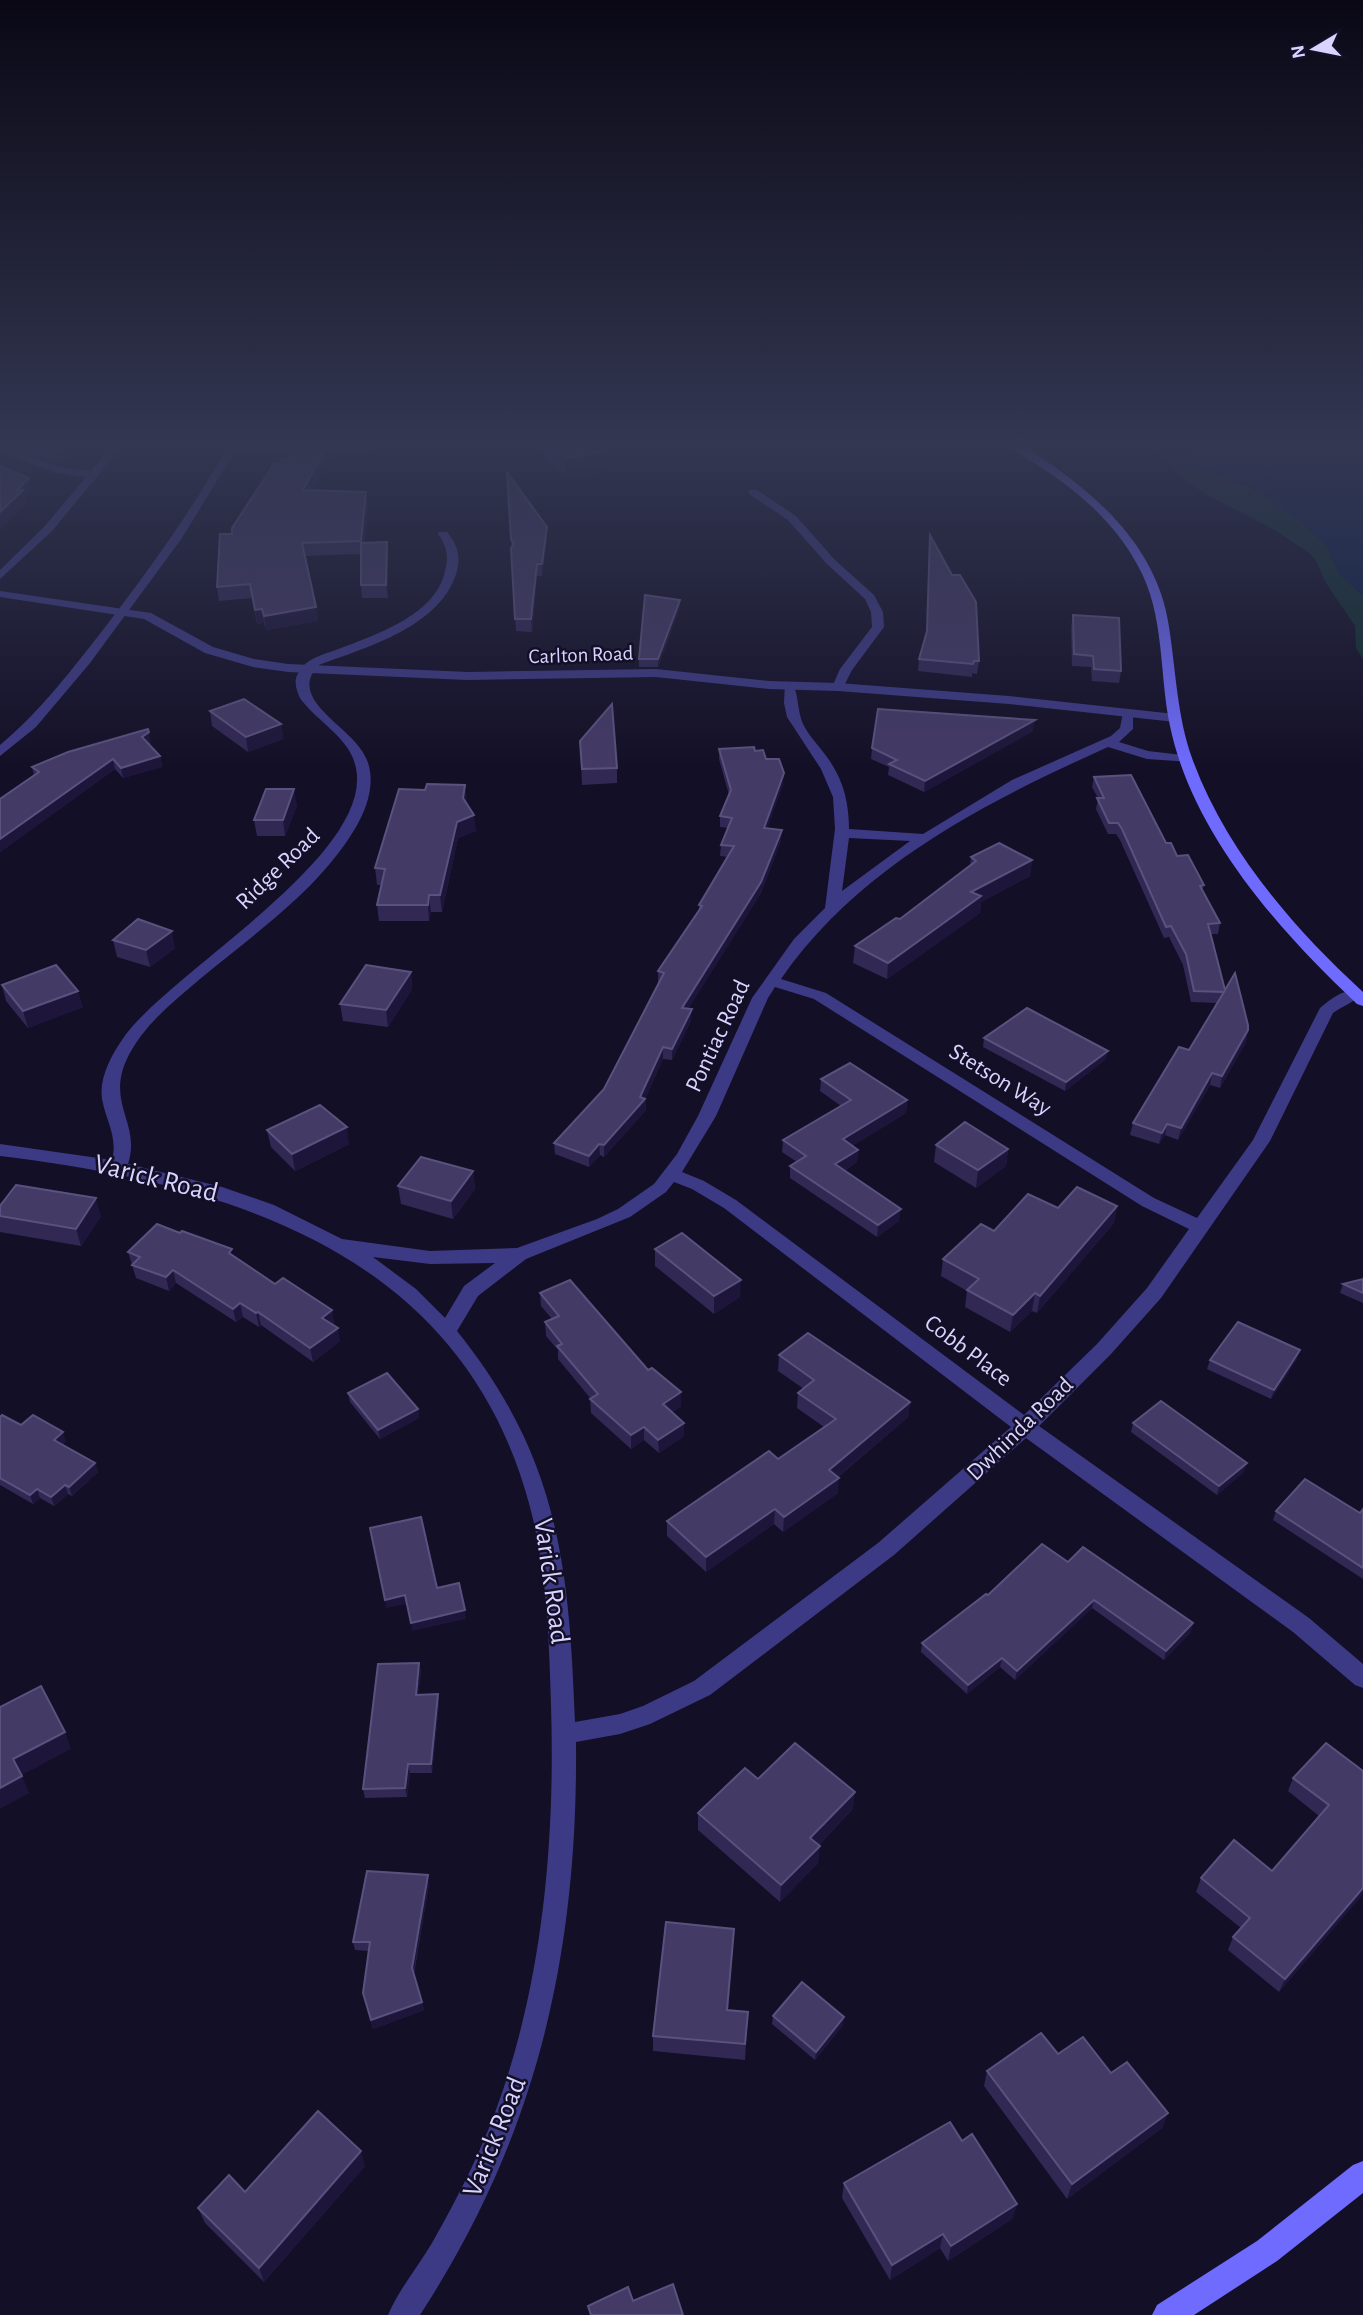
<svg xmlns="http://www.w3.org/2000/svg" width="1363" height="2315" viewBox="0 0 1363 2315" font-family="'Alegreya Sans',sans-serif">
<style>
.green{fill:#12302f}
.water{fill:#0c2248}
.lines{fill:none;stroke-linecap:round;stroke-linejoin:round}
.minor{fill:#3d3a85;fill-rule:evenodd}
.tertiary{fill:#3d3a85;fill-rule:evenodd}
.secondary{fill:#6f6bff;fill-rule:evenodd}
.wall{fill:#312854}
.shaded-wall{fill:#1d163a}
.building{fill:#433a66;stroke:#5a527e;stroke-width:2}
.labels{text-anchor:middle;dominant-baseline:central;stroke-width:5;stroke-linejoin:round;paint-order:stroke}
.far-street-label{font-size:21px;fill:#d9d4ff;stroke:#130f26}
.street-label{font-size:24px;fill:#d9d4ff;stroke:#130f26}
.near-street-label{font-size:28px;fill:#d9d4ff;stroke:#130f26}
</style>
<rect width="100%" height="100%" fill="#130f26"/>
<path class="green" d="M1142 444H1198L1189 463 1192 467C1239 479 1293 504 1326 544 1331 550 1330 557 1334 563 1340 576 1352 586 1363 595V659L1356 648 1355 626 1326 583 1316 561 1309 553 1275 530 1205 494 1176 472 1167 459Z"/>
<path class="water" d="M1198 444H1357L1363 449V595L1341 576 1333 562 1330 550 1300 521 1252 487 1189 464Z"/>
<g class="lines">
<g class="minor">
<path d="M113 444H124L52 531 0 579V570L44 527 86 477 57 473 0 452V446L63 468 91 471Z"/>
<path d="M229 444 368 448 373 451 368 454 235 451 182 538 90 663 36 727 0 756V745C41 711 73 668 106 626 151 567 193 509 229 444Z"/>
<path d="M749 490H757L796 516 834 559 874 595 883 612 884 627 852 670 842 690H834L832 687 840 669 872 627 871 612 865 599 826 563 788 520 749 494Z"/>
<path d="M439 532H447C457 544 461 556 457 571 441 627 367 647 319 665 285 699 351 726 365 756 377 778 368 807 356 827 319 890 255 933 200 979 172 1003 142 1026 126 1061 107 1105 141 1124 128 1164L222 1187 274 1205 342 1239 430 1251 517 1248 597 1219 618 1209 654 1184 677 1154 698 1116 752 998 794 939 825 908 835 829 833 797 821 769 787 717 784 703 785 683H793C799 697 797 712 804 726 810 737 819 746 827 757 843 779 849 802 849 829L923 834 1012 780 1111 736 1120 728 1123 712H1133V729L1119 742 1148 751 1191 756V762L1147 759 1108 747C986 802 859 866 781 979L826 993 1154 1198 1197 1218 1253 1140 1320 1008C1332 998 1344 988 1360 991L1362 994C1356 1001 1341 1007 1333 1013L1270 1141 1161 1298 1111 1354 1039 1426 1309 1618 1363 1664V1688L1355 1685 1293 1632 1026 1438 894 1555 710 1695 650 1724 620 1734 576 1742C578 1955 537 2135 420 2315H388C399 2289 418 2267 432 2243 460 2194 485 2144 503 2090 544 1967 555 1835 551 1705 549 1638 547 1571 530 1507 463 1253 232 1184 0 1156V1144L112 1160C118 1137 106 1121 102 1099 99 1078 111 1056 122 1040 165 973 394 846 352 756 342 734 314 718 300 698 296 689 293 680 299 672 307 657 326 654 341 648 376 635 433 615 444 575 449 559 448 547 438 534ZM849 838 910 841 842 891ZM775 987 814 999 1142 1206 1189 1229 1147 1288 1097 1344 1024 1415 736 1200 704 1181 682 1172 716 1116 768 998ZM674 1182 692 1189 724 1208 1011 1427 878 1543 694 1681 643 1706 620 1714 575 1722C569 1566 559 1458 457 1331L478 1296 526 1259 630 1217 666 1192ZM373 1257 430 1264 495 1263 464 1286 445 1318 416 1289Z"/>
</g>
<path class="tertiary" d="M0 591 151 613 213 647 254 659 288 664 468 672 656 669 769 681 838 683 1009 696 1175 714 1181 718 1175 722 1009 704 838 691 769 689 656 677 468 680 288 672 253 667 205 653 144 619 0 597Z"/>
<g class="secondary">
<path d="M1007 444H1020C1089 487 1157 542 1169 627 1176 671 1177 716 1192 758 1225 849 1293 928 1363 992V1006L1357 1004C1280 932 1192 833 1170 726 1159 673 1165 614 1138 566 1118 528 1086 498 1051 474 1037 464 1020 456 1007 444Z"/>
<path d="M1363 2161V2193L1277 2261 1194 2315H1152L1157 2305 1257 2241 1353 2165Z"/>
</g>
</g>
<g class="wall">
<path d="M28 444H78L60 464 30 454Z"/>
<path d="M296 444H329L331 456 312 490 368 505 364 543 387 542 388 555V598H362L361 585V554L305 556 318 621 266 630 264 623 257 624 252 598 219 601 217 587 232 534 279 464 289 459Z"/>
<path d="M541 444H595L604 471 566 477 541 452Z"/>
<path d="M507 472 547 527V539L542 576H537L532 632 516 631Z"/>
<path d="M930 535 979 661 977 674 972 673V677L918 671 919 659 927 634Z"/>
<path d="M680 607 658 667H639V659Z"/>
<path d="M1073 615 1121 671 1119 683 1092 681 1091 667 1072 666 1071 627Z"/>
<path d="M210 711 281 724 283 739 248 752 212 726Z"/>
<path d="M1033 731 924 792 888 775 889 767 871 759 872 748Z"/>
<path d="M580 741 617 768V783L582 785Z"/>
<path d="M151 743 149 745 160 756 162 767 123 778 115 769 0 852V799L34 776 32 767Z"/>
<path d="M719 749 766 759 783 784 767 828 781 841 761 893 688 1009 691 1021 672 1060 663 1059 645 1099 646 1110 604 1157 600 1155 589 1167 555 1154 554 1143 604 1089 659 983H658V971L699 910V905L728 857 720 856 721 845 728 828 720 827V816L729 795 719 759Z"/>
<path d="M1094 777 1166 843 1204 885 1202 891 1220 923 1218 934H1211L1225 990 1248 1030 1246 1042 1220 1088 1210 1085 1178 1140 1165 1135 1159 1144 1130 1135 1133 1123 1189 1050 1217 1003 1191 1002 1183 965 1169 937 1164 938 1120 840 1116 834H1108L1096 809 1098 798 1092 787Z"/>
<path d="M467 801 466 803 476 831 458 838 442 912H431L429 921H379L377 905 382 885H377L375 868Z"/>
<path d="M297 805 285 836H257L254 820Z"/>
<path d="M971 857 1032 860 1030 876 981 902 980 913 887 979 853 963 855 946 900 919 970 866Z"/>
<path d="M113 940 175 948 150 967 117 957Z"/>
<path d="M411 972 412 989 388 1027 343 1021 340 1004Z"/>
<path d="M2 985 83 1007 28 1028 6 1001Z"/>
<path d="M984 1038 1106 1059 1065 1091 983 1047Z"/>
<path d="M821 1079 907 1100 906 1113 852 1146 858 1150 857 1162 844 1171 899 1221 877 1237 790 1178V1166L797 1162 782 1152 783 1140 841 1106 820 1091Z"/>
<path d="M267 1130 349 1144 295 1171 271 1147Z"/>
<path d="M936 1145 1008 1149 1006 1166 976 1188 934 1162Z"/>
<path d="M473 1171 475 1189 453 1219 401 1204 398 1186Z"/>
<path d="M0 1206 101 1216 81 1246 0 1232Z"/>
<path d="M1117 1206 1114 1223 1037 1313 1032 1311 1010 1332 965 1307 967 1291 941 1276 943 1259 1058 1208Z"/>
<path d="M655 1249 740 1297 714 1314 655 1266Z"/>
<path d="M128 1252 233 1256 275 1284 332 1310 334 1324 333 1325 340 1341 313 1362 261 1325 259 1327 243 1317 236 1322 176 1283 169 1291 136 1278Z"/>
<path d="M1363 1279V1303L1340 1293 1343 1284Z"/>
<path d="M540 1293 648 1370 681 1406 672 1412 684 1436 659 1453 644 1440 631 1449 591 1413 590 1399H591L558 1359V1350L546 1336 545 1322 552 1319 541 1306Z"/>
<path d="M779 1355 910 1402 908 1417 838 1477V1493L783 1532 774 1524 706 1572 667 1536V1521L778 1459 824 1427 797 1408 798 1393 804 1389 778 1371Z"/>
<path d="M1297 1359 1271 1399 1207 1369 1210 1360Z"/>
<path d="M348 1393 418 1409 419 1418 380 1439 350 1402Z"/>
<path d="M0 1417 66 1441 62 1445 95 1463 98 1472 72 1496 68 1494 54 1506 40 1498 33 1504 0 1485Z"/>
<path d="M1133 1423 1244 1472 1217 1495 1131 1432Z"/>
<path d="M1363 1509V1579L1273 1520 1276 1511 1360 1513Z"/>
<path d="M1068 1562 1191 1632 1164 1660 1092 1608 1015 1680 1000 1667 967 1694 921 1652 922 1643 988 1595Z"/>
<path d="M419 1663 421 1672 418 1695 439 1703 432 1773H410L407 1797 365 1798 363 1789Z"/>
<path d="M1326 1743 1363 1894 1279 1992 1228 1950 1233 1937 1241 1928 1196 1892 1201 1878 1272 1871 1319 1816 1288 1791 1293 1778Z"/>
<path d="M758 1779 853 1809 819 1845 818 1863 780 1902 698 1830V1813Z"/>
<path d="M429 1884 414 1974 424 2010 373 2029 363 1993 369 1951 355 1950 353 1942Z"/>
<path d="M733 1945 728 2010 748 2012 745 2060 653 2051V2036Z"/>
<path d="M773 2016 843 2025 815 2060 772 2024Z"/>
<path d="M1058 2054 1168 2113 1162 2128 1067 2199 984 2086 987 2071Z"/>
<path d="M365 2166 264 2282 205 2223 198 2208 245 2192Z"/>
<path d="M844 2183 1017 2204 1012 2219 948 2261 940 2248 890 2280 842 2198Z"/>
</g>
<g class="shaded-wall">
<path d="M64 444H78L60 464 57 452Z"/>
<path d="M328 444H329L331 456 305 503 303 490Z"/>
<path d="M603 452 604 471 566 477 565 458Z"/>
<path d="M29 478 32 491 25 498 26 504 0 529V512L17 490Z"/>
<path d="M366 492 368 505 362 554 361 541Z"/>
<path d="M547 527V539L542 576V564Z"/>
<path d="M387 542 388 555V598L386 585Z"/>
<path d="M537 564V576L532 632 531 619Z"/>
<path d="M680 600V607L658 667V659Z"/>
<path d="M316 607 318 621 266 630 264 616Z"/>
<path d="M262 609 264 623 257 624 255 610Z"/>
<path d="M1035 720 1033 731 924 792 925 781Z"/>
<path d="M281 724 283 739 248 752 246 737Z"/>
<path d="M149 732 151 743 144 748 142 737Z"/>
<path d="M160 756 162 767 123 778 121 768Z"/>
<path d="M113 759 115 769 0 852V839Z"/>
<path d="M784 773 783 784 764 839V828Z"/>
<path d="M465 785 467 801 464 814 463 798Z"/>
<path d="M294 789 297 805 285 836 283 820Z"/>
<path d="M474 815 476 831 458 838 442 912 440 895 457 822Z"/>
<path d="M782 830 781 841 761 893 682 1019V1008Z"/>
<path d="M1032 860 1030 876 981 902 980 913 887 979 888 963 971 892Z"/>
<path d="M429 895 431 912 429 921 428 905Z"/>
<path d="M172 931 175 948 150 967 146 950Z"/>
<path d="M411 972 412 989 388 1027 386 1010Z"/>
<path d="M78 991 83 1007 28 1028 23 1011Z"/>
<path d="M692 1009 691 1021 672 1060V1049Z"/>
<path d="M1248 1030 1246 1042 1220 1088 1222 1076Z"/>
<path d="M663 1047V1059L645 1100V1099L646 1110 604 1157V1145L640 1097Z"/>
<path d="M1108 1051 1106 1059 1065 1091 1066 1082Z"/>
<path d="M1212 1073 1210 1085 1178 1140 1181 1128Z"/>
<path d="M907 1100 906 1113 842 1152 843 1139Z"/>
<path d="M1167 1124 1165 1135 1159 1144 1162 1133Z"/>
<path d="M347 1127 349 1144 295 1171 292 1154Z"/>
<path d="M599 1144 600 1155 589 1167V1156Z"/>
<path d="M1008 1149 1006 1166 976 1188 978 1170Z"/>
<path d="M858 1150 857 1162 834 1177 835 1164Z"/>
<path d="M473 1171 475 1189 453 1219 451 1201Z"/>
<path d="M96 1198 101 1216 81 1246 76 1229Z"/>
<path d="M1117 1206 1114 1223 1037 1313 1040 1296Z"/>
<path d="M901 1209 899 1221 877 1237 878 1225Z"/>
<path d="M173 1270 176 1283 169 1291 166 1277Z"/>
<path d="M741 1280 740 1297 714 1314V1296Z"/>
<path d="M1035 1293 1032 1311 1010 1332 1013 1315Z"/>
<path d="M240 1303 243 1317 236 1322 233 1309Z"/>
<path d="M332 1310 334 1324 324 1331 322 1318Z"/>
<path d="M258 1312 261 1325 259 1327 256 1313Z"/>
<path d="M338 1328 340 1341 313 1362 310 1348Z"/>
<path d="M1300 1350 1297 1359 1271 1399 1274 1390Z"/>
<path d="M681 1392V1406L663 1417V1404Z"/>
<path d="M910 1402 908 1417 828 1485 829 1470Z"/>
<path d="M418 1409 419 1418 380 1439 378 1430Z"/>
<path d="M684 1423V1436L659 1453 658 1440Z"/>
<path d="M644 1427V1440L631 1449V1435Z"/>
<path d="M63 1432 66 1441 57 1449 54 1440Z"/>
<path d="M95 1463 98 1472 72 1496 69 1487Z"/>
<path d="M1247 1463 1244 1472 1217 1495 1219 1486Z"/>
<path d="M839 1478 838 1493 783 1532 784 1517Z"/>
<path d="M65 1485 68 1494 54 1506 51 1497Z"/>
<path d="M37 1489 40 1498 33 1504 30 1495Z"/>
<path d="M775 1509 774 1524 706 1572V1557Z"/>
<path d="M405 1595 407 1604 386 1608 385 1600Z"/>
<path d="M1094 1600 1092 1608 1015 1680 1017 1671Z"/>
<path d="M465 1610 466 1619 412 1631 411 1623Z"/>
<path d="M1193 1623 1191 1632 1164 1660 1166 1651Z"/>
<path d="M1002 1658 1000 1667 967 1694 968 1685Z"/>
<path d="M419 1663 421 1672 417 1704 416 1695Z"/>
<path d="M438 1694 439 1703 432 1773 431 1764Z"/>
<path d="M65 1732 71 1749 20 1776 13 1759Z"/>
<path d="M408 1764 410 1773 407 1797 405 1788Z"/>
<path d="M22 1776 29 1793 0 1809V1788Z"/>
<path d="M855 1792 853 1809 809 1855 810 1838Z"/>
<path d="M820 1846 818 1863 780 1902 781 1885Z"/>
<path d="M428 1875 429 1884 413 1976 412 1968Z"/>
<path d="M1363 1888V1894L1279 1992 1285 1979Z"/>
<path d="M734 1929 733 1945 727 2026V2010Z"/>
<path d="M422 2002 424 2010 373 2029 371 2020Z"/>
<path d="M844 2017 843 2025 815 2060 816 2052Z"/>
<path d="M1168 2113 1162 2128 1067 2199 1072 2184Z"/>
<path d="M361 2151 365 2166 264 2282 259 2268Z"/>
<path d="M1017 2204 1012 2219 948 2261 951 2246Z"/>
<path d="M943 2234 940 2248 890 2280 892 2265Z"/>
</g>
<g class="building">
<path d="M37 444H64L57 452Z"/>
<path d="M296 444H328L303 490 366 492 361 541 302 543 316 607 264 616 262 609 255 610 250 584 217 587 220 534H232V528L274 464H279L282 459H289Z"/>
<path d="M552 444H595L603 452 565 458Z"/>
<path d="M0 466 29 478 17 490H23L0 512Z"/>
<path d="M507 472 547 527 542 564H537L531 619H515L511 548 514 544 511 539Z"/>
<path d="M930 535 952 575H960L976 602 979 661H974L973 664 919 659 927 631Z"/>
<path d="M387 542 386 585H361V543Z"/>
<path d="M645 595 680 600 658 659H639Z"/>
<path d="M1073 615 1119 618 1121 671 1094 669 1093 656 1074 654Z"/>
<path d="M244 699 281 724 246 737 210 711Z"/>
<path d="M612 704 617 768 582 769 580 741Z"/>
<path d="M878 709 1035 720 925 781 889 764 897 760 872 748Z"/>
<path d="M148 729 149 732 142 737 160 756 121 768 113 759 0 839V799L39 772 32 767 68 752Z"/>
<path d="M754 747 755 751 763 750 766 759H779L784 773 764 828 782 830 761 882 682 1008 692 1009 672 1049 663 1047 640 1097 645 1099 604 1145 599 1144 589 1156 554 1143 604 1089 664 973 658 971 702 906 699 905 734 846 721 845 732 818 720 816 731 790 719 749Z"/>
<path d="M1131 775 1166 843H1171L1177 856 1188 855 1204 885 1200 886 1220 923 1208 924 1225 990 1235 973 1248 1025V1030L1222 1076 1212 1073 1181 1128 1167 1124 1162 1133 1133 1123 1179 1047 1189 1050 1224 992 1194 991 1186 954 1171 926 1166 927 1122 829 1118 823H1109L1097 798H1104L1094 777Z"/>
<path d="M427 784 465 785 463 798 474 815 457 822 440 895H429L428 905H377L385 869 375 868 399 789 425 790Z"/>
<path d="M266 789H294L283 820H254Z"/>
<path d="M999 843 1032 860 971 892 981 896 888 963 855 946 896 918 900 919 976 861 971 857Z"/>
<path d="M138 919 172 931 146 950 113 940Z"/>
<path d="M56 965 78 991 23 1011 2 985Z"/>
<path d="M366 965 411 972 386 1010 340 1004Z"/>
<path d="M1027 1008 1108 1051 1066 1082 984 1038Z"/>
<path d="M850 1063 907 1100 843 1139 858 1150 835 1164 901 1209 878 1225 790 1166 806 1156 783 1140 851 1100 821 1079Z"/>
<path d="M320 1105 347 1127 292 1154 267 1130Z"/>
<path d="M965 1122 1008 1149 978 1170 936 1145Z"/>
<path d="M421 1157 473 1171 451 1201 398 1186Z"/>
<path d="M16 1185 96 1198 76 1229 0 1216V1206Z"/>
<path d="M1077 1187 1117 1206 1040 1296 1035 1293 1013 1315 967 1290 979 1279 943 1259 981 1224 994 1231 1028 1194 1058 1208Z"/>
<path d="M157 1224 180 1233 182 1231 232 1249 229 1253 275 1284 283 1278 332 1310 322 1318 338 1328 310 1348 258 1312 256 1313 240 1303 233 1309 173 1270 166 1277 132 1265 140 1257 128 1252Z"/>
<path d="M682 1233 741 1280 714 1296 655 1249Z"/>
<path d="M1363 1279V1293L1343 1284Z"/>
<path d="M570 1280 648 1370 652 1368 681 1392 663 1404 684 1423 658 1440 644 1427 631 1435 590 1399 598 1394 557 1346 562 1344 545 1322 559 1316 540 1293Z"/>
<path d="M1238 1322 1300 1350 1274 1390 1210 1360Z"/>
<path d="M808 1333 910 1402 829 1470 839 1478 784 1517 775 1509 706 1557 667 1521 769 1451 778 1459 836 1419 798 1393 814 1380 779 1355Z"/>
<path d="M387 1373 418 1409 378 1430 348 1393Z"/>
<path d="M1161 1401 1247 1463 1219 1486 1133 1423Z"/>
<path d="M2 1415 21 1425 33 1415 63 1432 54 1440 95 1463 69 1487 65 1485 51 1497 37 1489 30 1495 0 1478V1417Z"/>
<path d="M1305 1479 1360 1513 1363 1509V1568L1276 1511Z"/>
<path d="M421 1517 437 1588 459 1583 465 1610 411 1623 405 1595 385 1600 370 1528Z"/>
<path d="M1042 1544 1068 1562 1083 1547 1193 1623 1166 1651 1094 1600 1017 1671 1002 1658 968 1685 922 1643 986 1594 988 1595Z"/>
<path d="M419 1663 416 1695 438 1694 431 1764H408L405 1788 363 1789 378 1664Z"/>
<path d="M41 1686 65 1732 13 1759 22 1776 0 1788V1707Z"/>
<path d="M795 1743 855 1792 810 1838 820 1846 781 1885 698 1813 745 1768 758 1779Z"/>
<path d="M1326 1743 1363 1771V1888L1285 1979 1233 1937 1250 1918 1201 1878 1234 1840 1272 1871 1329 1805 1293 1778Z"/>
<path d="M367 1871 428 1875 412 1968 422 2002 371 2020 363 1993 370 1942H353Z"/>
<path d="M666 1922 734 1929 727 2010 748 2012 745 2044 653 2036Z"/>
<path d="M802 1982 844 2017 816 2052 773 2016Z"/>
<path d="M1041 2033 1058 2054 1083 2037 1111 2073 1127 2062 1168 2113 1072 2184 987 2071Z"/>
<path d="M318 2111 361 2151 259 2268 198 2208 229 2175 245 2192Z"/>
<path d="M950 2122 962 2141 972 2134 1017 2204 951 2246 943 2234 892 2265 844 2183Z"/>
<path d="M673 2284 683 2315H591L588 2306 628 2287 633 2301Z"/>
</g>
<linearGradient id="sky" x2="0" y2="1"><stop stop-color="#0a0815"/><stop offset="0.58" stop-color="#333752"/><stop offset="1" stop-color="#333752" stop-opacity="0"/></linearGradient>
<rect width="1363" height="769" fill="url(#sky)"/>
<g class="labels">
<g class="far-street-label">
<text transform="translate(581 655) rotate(-2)">Carlton Road</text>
</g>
<g class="street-label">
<text transform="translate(278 869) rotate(-44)">Ridge Road</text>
<text transform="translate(718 1036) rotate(-65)">Pontiac Road</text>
<text transform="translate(1000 1080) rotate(32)">Stetson Way</text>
<text transform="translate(968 1351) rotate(37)">Cobb Place</text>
<text transform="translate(1020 1429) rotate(-44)">Dwhinda Road</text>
</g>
<g class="near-street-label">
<text transform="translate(156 1179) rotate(14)">Varick Road</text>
<text transform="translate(551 1581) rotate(82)">Varick Road</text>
<text transform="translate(495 2137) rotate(-68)">Varick Road</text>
</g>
</g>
<g transform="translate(1314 49) rotate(260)" stroke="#130f26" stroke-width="5" paint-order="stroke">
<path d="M0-5L12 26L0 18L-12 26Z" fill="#d9d4ff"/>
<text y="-10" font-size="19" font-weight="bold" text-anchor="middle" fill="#d9d4ff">N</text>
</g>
</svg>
